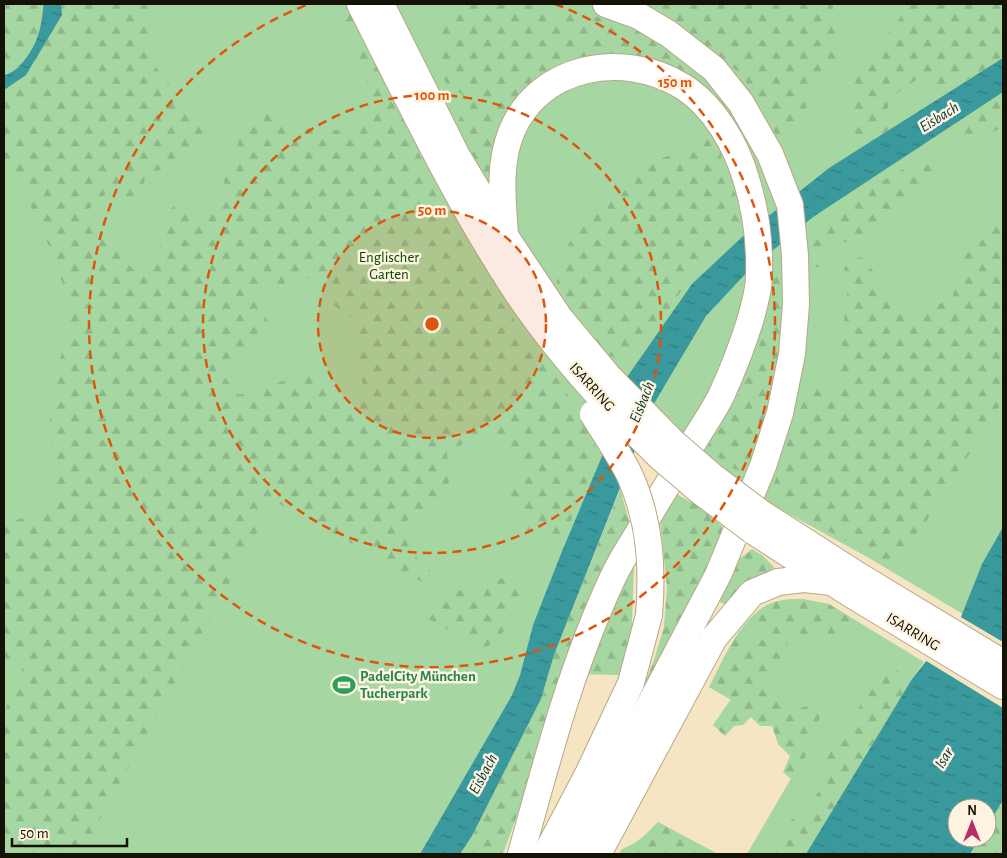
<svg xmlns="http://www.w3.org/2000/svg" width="1007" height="858" viewBox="0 0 1007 858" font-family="'Alegreya Sans',sans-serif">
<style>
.green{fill:#a6d6a1}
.forest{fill:url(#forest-firs);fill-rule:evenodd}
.water{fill:url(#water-ripples)}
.pier{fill:#f6e5c3}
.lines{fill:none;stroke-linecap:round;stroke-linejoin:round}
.highway-casing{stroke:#b7a787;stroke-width:28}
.highway{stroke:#fff;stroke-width:26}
.highway-bridge-casing{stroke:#b7a787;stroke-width:28;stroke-linecap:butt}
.highway-bridge{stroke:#fff;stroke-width:26}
.ring{fill:none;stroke:#de550c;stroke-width:2.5;stroke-dasharray:9 6}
.labels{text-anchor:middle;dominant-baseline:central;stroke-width:5;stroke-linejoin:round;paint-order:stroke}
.park-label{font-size:15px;fill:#034900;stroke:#fdf3df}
.street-label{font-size:15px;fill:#161105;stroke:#fdf3df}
.leisure-label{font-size:15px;font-weight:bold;fill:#27864d;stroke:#fdf3df;text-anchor:start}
.water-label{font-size:16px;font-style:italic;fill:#033234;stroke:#fdf3df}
.centre{fill:#de550c;stroke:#fdf3df;stroke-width:2.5}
.ring-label{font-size:15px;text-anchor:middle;font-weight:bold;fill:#de550c;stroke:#fdf3df;stroke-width:5;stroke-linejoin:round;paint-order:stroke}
</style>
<defs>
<pattern id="forest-firs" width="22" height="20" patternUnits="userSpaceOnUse" patternTransform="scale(1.25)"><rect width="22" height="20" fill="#a6d6a1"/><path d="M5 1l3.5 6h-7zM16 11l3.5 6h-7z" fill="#8eb789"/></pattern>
<pattern id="water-ripples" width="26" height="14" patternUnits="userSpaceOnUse" patternTransform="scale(1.25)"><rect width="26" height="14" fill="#39999d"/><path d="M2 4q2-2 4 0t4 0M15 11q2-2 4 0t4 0" fill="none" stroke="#2f7b7e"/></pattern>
</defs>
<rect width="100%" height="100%" fill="#f6e5c3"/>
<g class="green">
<path d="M4 4H1003V552L966 616 869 558 767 502 687 438 625 381 602 456 560 556 533 625 520 675 512 695 420 854H4Z"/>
<path d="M802 599 829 604 924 662 912 679 806 854H747L810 746 709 687C724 659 744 607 779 601 786 599 795 599 802 599Z"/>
</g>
<g class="forest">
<path d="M4 4H44C42 14 42 25 38 35 34 49 19 73 4 75Z"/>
<path d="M61 4H155L152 16V63L202 122 204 137 180 153 173 168 147 172 141 192 121 203 108 192 83 214 138 275 163 242 165 213 178 203 204 212 226 202 224 177 234 161 243 122 264 112 295 127 345 131 360 129 372 112 377 111 339 4H350L438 195 473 265 549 366 585 420 598 454 563 541 526 530 508 494 525 480 520 460 492 440 466 443 447 451 449 487 429 511 401 523 410 551 447 587 466 592 510 575 523 597 507 628 483 651 429 619 442 593 274 501 81 854H4V713L24 664 12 665 4 669V620L6 619 4 607V523L48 512 58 503 51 468 50 417 65 332 66 293 51 250 30 205 11 172H4V90L26 75 62 15ZM301 275 323 284 330 303 359 322 357 361 365 393 357 407 335 400 308 373 239 395 220 371 257 344 268 322 253 290 276 288Z"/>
<path d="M516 4C575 11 635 18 683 55 700 68 715 85 731 100L722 113 672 71 547 79 493 178 484 180 456 126 466 105 462 94 448 87 437 66 442 30 462 5Z"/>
<path d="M644 4H832L837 20 842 56 809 100 799 129 781 143 742 75 671 18Z"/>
<path d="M910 4H1003V58L946 93 933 91 926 75C908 85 896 90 887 109L895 127 867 144 855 137 849 118 848 97 858 75Z"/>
<path d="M1003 95V127L969 144 950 138 963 120Z"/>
<path d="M708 137 721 142V164L735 193 738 204 741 233 693 272 646 346 617 359 601 352 555 296 560 257 579 228 627 189 650 160 684 153Z"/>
<path d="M918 159 933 164 931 175 902 198 882 219 855 241 830 243 819 267H809L806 242 814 226 862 192 900 171Z"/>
<path d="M1003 213V401L925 523 889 566 770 497 795 419 812 386 839 385 842 340 848 286 844 268 852 259 863 257 878 278 912 314 952 299 959 274 957 250 993 218Z"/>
<path d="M784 267 787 327 768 411 753 464 746 474 730 467 706 448 725 422 751 370 766 325 768 292 773 269Z"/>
<path d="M620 489 632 531 634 565 631 650 619 675 569 674 503 854H460L472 836 541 699 554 655Z"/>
<path d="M676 494 699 506 722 526 721 536 686 611 645 690 643 687 653 663 664 627 667 587 660 521Z"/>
<path d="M752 549 763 556 774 567 763 580 727 605 720 602 738 560Z"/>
<path d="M802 599 829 604 856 622 846 631 828 640V633L823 620 819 622 815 631 806 641H798L793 637 789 639 785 653 775 664 774 670 757 678 761 689 779 701 785 697 794 698 797 706 800 708 812 705 822 712 818 723 820 732 791 779 783 772 790 756 778 744 772 726H760L751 717 743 725 734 726 725 736 713 725 731 699 709 687 740 630 754 641 759 632 756 623 760 609 777 601Z"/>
<path d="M897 670 912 679 806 854H765L770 841 784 835 792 819 805 817 826 777C823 770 822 767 824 759 829 737 843 747 850 733 853 729 852 723 853 718 855 709 861 711 862 697L865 694 861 688C872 676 881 672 897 670Z"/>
<path d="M1003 800V854H970L980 838H987V827Z"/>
<path d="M658 822 718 854H619L622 849C638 843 646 834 658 822Z"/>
</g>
<g class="water">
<path d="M44 4H61L62 15 26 75 4 90V75C19 73 34 49 38 35 42 25 42 14 44 4Z"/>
<path d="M1003 58V92L813 217 748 271 706 316 652 407 554 655 541 699 472 836 460 854H420L512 695 520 675 533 625 560 556 602 456 625 380 692 284 741 238 829 168Z"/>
<path d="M1003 527V800L987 827V808H957V838H980L970 854H806L912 679 961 617 982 564Z"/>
</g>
<path class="pier" d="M959 616 1003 642V708L923 659Z"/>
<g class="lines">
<defs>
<g id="highway">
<path d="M360 4C410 102 457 202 518 294 543 331 571 365 601 398"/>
<path d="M381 4 457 156 505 236 559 317 609 377"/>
<path d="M505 236C503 203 498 166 511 133 538 65 623 50 682 86 713 105 736 144 746 179 756 210 760 243 759 276 759 290 754 307 750 321 742 347 732 372 721 396 713 412 703 426 694 441 678 467 662 494 646 520 636 538 623 556 614 575 572 664 547 760 521 854"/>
<path d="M761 513 859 576 1003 663"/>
<path d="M753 531 849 593 1003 686"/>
<path d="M546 854 589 772 631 683 649 615"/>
<path d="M571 854 718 575 763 466 780 413 792 354 796 304 795 255 790 205 770 154 741 103 714 69 669 34 639 16 606 4"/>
<path d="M598 854 714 638 752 593 778 582 804 579 832 582"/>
</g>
</defs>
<use href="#highway" class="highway-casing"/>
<use href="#highway" class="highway"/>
<defs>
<g id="highway-bridge">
<path d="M609 377 673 442 712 476 761 513"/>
<path d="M601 398 659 456 700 491 753 531"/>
<path d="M593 414C605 434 620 455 630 476 650 521 653 567 649 615"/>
</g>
</defs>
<use href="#highway-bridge" class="highway-bridge-casing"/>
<use href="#highway-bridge" class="highway-bridge"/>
</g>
<circle cx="432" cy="324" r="114" fill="#de550c" fill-opacity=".12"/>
<g class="ring">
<circle cx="432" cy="324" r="114"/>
<circle cx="432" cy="324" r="229"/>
<path d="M555 4A343 343 0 1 1 309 4"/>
</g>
<defs>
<symbol id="stadium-bare" viewBox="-9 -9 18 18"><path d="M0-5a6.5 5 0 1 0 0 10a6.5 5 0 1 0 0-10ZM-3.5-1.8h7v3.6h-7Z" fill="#2e9e5b" stroke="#fdf3df" stroke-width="2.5" paint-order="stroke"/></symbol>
</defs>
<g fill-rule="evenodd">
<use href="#stadium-bare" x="328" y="669" width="32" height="32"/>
</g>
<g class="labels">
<g class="park-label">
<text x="389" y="257">Englischer<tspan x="389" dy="17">Garten</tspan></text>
</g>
<g class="street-label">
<text transform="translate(592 387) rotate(48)">ISARRING</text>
<text transform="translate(913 632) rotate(31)">ISARRING</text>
</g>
<g class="leisure-label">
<text x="360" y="676">PadelCity München<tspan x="360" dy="17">Tucherpark</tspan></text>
</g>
<g class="water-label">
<text transform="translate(939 117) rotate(-32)">Eisbach</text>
<text transform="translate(642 402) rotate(-68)">Eisbach</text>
<text transform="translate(944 758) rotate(-58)">Isar</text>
<text transform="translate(483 774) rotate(-62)">Eisbach</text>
</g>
</g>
<circle cx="432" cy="324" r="8" class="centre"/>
<g class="ring-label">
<text x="675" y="87">150 m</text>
<text x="432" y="100">100 m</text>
<text x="432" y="215">50 m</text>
</g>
<rect width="1007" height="858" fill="none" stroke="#161105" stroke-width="10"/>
<g transform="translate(972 823)"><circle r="24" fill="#fdf3df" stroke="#a19988"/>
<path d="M0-4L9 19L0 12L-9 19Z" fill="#b72d67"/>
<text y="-8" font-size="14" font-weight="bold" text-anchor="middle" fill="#161105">N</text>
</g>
<path d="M12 838v8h115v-8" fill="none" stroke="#161105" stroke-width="2.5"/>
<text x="20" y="838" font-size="15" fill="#161105" stroke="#fdf3df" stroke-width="4" paint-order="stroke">50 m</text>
</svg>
